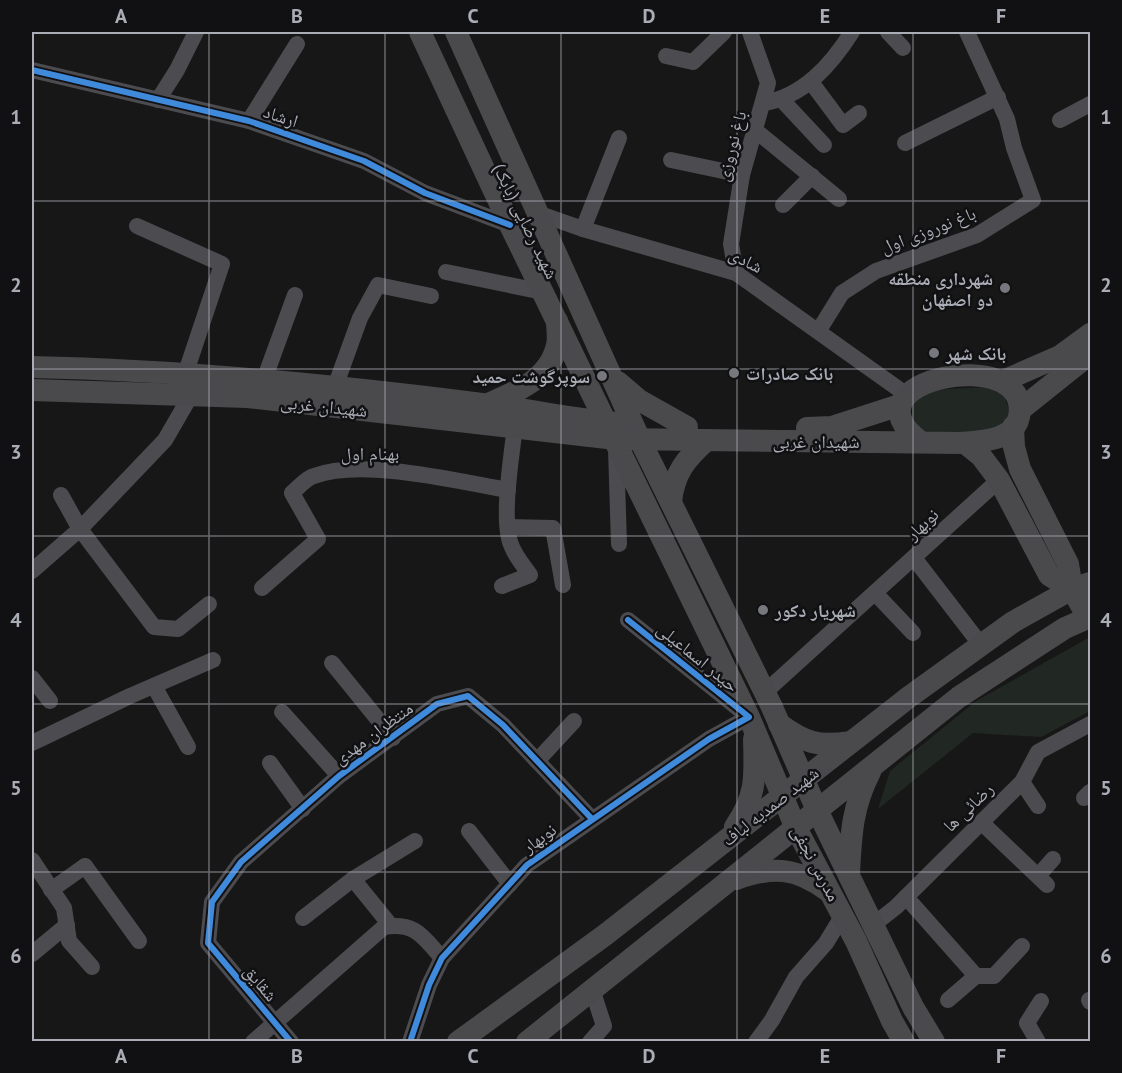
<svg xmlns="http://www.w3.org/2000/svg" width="1122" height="1073" viewBox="0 0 1122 1073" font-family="'PT Sans','Noto Naskh Arabic',sans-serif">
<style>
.green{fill:#212722}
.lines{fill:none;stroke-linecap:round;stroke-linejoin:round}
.street{stroke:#4c4c50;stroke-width:16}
.secondary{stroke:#4a4a4d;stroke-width:22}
.cycleway-casing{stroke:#111113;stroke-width:10}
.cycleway{stroke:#408adc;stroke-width:6}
.grid{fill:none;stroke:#aaadb6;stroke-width:1.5;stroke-opacity:0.55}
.poi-dot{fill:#77787e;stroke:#111113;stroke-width:2}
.labels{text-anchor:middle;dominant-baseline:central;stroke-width:5;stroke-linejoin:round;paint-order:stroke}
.street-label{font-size:18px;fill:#aaadb6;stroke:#111113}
.poi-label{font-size:18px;font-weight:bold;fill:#aaadb6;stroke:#111113;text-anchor:start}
.neatline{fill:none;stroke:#aaadb6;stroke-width:2}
.grid-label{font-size:20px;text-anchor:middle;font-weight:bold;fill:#aaadb6}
</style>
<rect width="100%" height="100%" fill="#171717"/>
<g class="green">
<path d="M987 387 1002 390 1011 415 997 430 932 435 920 431 912 418V404L928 390Z"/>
<path d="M1090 637V711L1041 737 973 733 878 809 890 771 976 701Z"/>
</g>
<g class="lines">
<g class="street">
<path d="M888 32 903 48"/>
<path d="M666 56 693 62 724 32"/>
<path d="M32 70 249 121 364 161 425 193 510 225"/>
<path d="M811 82 843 125 859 113"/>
<path d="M158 100 177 70 196 32"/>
<path d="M782 100 824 145"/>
<path d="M763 103C803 97 831 65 852 32"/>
<path d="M1060 120 1090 104"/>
<path d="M249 121 297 44"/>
<path d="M755 130 839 199"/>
<path d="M905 143 998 97"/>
<path d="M671 160 742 175"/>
<path d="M783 205 812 176"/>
<path d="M540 214 583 229 736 273 907 395"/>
<path d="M137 226 222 264 185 375"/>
<path d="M583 229 619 138"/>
<path d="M446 272 543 292"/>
<path d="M736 273 731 244 742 175 768 83 750 32"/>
<path d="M819 330 842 293 876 271 977 235 1033 200 1014 148 1007 119 967 32"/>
<path d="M264 380 295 295"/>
<path d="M335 387 360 318 378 285 431 296"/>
<path d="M616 449 619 544"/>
<path d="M61 495 80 529 154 627 178 629 209 604"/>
<path d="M508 527 553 528 563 585"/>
<path d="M914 558 981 645"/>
<path d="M32 571 80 529 165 440 191 395"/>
<path d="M502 586 530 575C524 566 516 557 512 547 500 523 512 454 515 426"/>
<path d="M262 588 318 539 292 493C298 488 306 478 314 476 363 458 456 481 508 490"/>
<path d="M875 593 913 633"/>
<path d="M332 663 393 738"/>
<path d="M32 678 50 701"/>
<path d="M154 686 188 747"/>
<path d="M765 692 999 480"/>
<path d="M282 712 339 776"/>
<path d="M32 743 130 696 213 660"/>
<path d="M537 761 574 721"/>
<path d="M270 763 303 809"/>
<path d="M1022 782 1038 806"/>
<path d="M1084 798 1090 792"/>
<path d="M981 822 1047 885"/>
<path d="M469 831 510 884"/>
<path d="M32 860 64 908 69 941 92 967"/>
<path d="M1038 876 1053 859"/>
<path d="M353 879 391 926"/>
<path d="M51 890 85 866 139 941"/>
<path d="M906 897 976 976"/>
<path d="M303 918 353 879 415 841"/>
<path d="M873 925 896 907 1022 782 1038 752 1090 724"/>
<path d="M32 954 67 925"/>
<path d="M948 1000 976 976H994L1022 946"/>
<path d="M1089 1000 1090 1002"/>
<path d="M253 1042 384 927C416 922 423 937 442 958"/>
<path d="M291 1042 208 943 212 902 241 862 339 776 437 704 468 696 503 725 592 819"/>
<path d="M410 1042 429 985 442 958 527 865 709 739 749 717 628 620"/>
<path d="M590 1042 604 1026 592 989"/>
<path d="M756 1042 772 1020 796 977 826 943 843 915"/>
<path d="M1038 1042 1027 1023 1041 1001"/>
</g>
<g class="secondary">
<path d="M420 32 510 225 749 717 795 826 856 941 892 1021 904 1042"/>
<path d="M456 32 640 440 771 705 817 810 913 1007 934 1042"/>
<path d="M32 367C182 370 333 385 482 404 527 409 572 419 618 423"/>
<path d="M1003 381 1060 356 1090 334"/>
<path d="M618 382 639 400 687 427"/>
<path d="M32 390 247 397 616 439 961 443C980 441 1014 441 1019 417 1034 342 836 379 921 442"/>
<path d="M488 404C516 392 550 379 557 345 559 338 557 329 557 321"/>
<path d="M1020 410 1090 354"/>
<path d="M1013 427 1014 447 1020 469 1068 564 1072 589 1088 618"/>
<path d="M807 428 832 427 900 405"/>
<path d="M965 443 981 456 999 480 1049 575 1072 589"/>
<path d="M671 502C674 474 685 459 707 440"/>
<path d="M779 724C805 743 818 747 850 742"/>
<path d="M735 827C757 795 755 777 754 739"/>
<path d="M849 873C851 835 852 807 870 772"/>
<path d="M736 879C773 866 796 867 828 891"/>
<path d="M458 1042 605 935 909 697 1013 622 1072 589 1090 583"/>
<path d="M527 1042 959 697 1065 628 1090 617"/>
</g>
<defs>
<g id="cycleway">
<path d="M32 70 249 121 364 161 425 193 510 225"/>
<path d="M291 1042 208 943 212 902 241 862 339 776 437 704 468 696 503 725 592 819"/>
<path d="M410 1042 429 985 442 958 527 865 709 739 749 717 628 620"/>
</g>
</defs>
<use href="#cycleway" class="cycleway-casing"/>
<use href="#cycleway" class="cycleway"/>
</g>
<path class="grid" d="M209 32V1042M385 32V1042M561 32V1042M737 32V1042M913 32V1042M32 201H1090M32 369H1090M32 536H1090M32 704H1090M32 872H1090"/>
<g class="poi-dot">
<circle cx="1005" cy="288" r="6"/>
<circle cx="934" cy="353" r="6"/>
<circle cx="734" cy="373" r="6"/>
<circle cx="602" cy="376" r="6"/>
<circle cx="763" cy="610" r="6"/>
</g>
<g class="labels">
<g class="street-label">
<text transform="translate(281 116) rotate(18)">ارشاد</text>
<text transform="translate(731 146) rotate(-75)">باغ نوروزی</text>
<text transform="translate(526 221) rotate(64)">شهید رضایی (بابک)</text>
<text transform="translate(928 230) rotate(-21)">باغ نوروزی اول</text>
<text transform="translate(746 260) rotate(27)">شادی</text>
<text transform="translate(324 406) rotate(6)">شهیدان غربی</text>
<text x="816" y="441">شهیدان غربی</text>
<text x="370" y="453">بهنام اول</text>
<text transform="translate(922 524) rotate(-43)">نوبهار</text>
<text transform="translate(698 657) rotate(39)">حیدر اسماعیلی</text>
<text transform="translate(373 733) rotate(-36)">منتظران مهدی</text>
<text transform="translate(770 806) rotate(-38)">شهید صمدیه لباف</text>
<text transform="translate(968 807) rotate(-44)">رضائی ها</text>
<text transform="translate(539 838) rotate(-36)">نوبهار</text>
<text transform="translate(816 863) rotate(62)">مدرس نجفی</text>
<text transform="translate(261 983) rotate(50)">شقایق</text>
</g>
<g class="poi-label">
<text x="993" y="278" text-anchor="end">شهرداری منطقه<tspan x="993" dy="21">دو اصفهان</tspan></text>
<text x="946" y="353">بانک شهر</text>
<text x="746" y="373">بانک صادرات</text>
<text x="590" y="376" text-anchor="end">سوپرگوشت حمید</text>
<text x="775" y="610">شهریار دکور</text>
</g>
</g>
<rect width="1122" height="1073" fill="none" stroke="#111113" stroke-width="66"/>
<rect x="33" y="33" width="1056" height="1007" class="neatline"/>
<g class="grid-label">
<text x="121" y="23">A</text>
<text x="297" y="23">B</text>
<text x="473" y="23">C</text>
<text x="649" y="23">D</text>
<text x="825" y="23">E</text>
<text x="1001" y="23">F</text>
<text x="16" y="124">1</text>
<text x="1106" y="124">1</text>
<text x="16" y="292">2</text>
<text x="1106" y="292">2</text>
<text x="16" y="459">3</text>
<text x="1106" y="459">3</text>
<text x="16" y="627">4</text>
<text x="1106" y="627">4</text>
<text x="16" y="795">5</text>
<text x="1106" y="795">5</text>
<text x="16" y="963">6</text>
<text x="1106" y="963">6</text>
<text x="121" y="1063">A</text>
<text x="297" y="1063">B</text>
<text x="473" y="1063">C</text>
<text x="649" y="1063">D</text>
<text x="825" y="1063">E</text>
<text x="1001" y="1063">F</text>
</g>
</svg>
